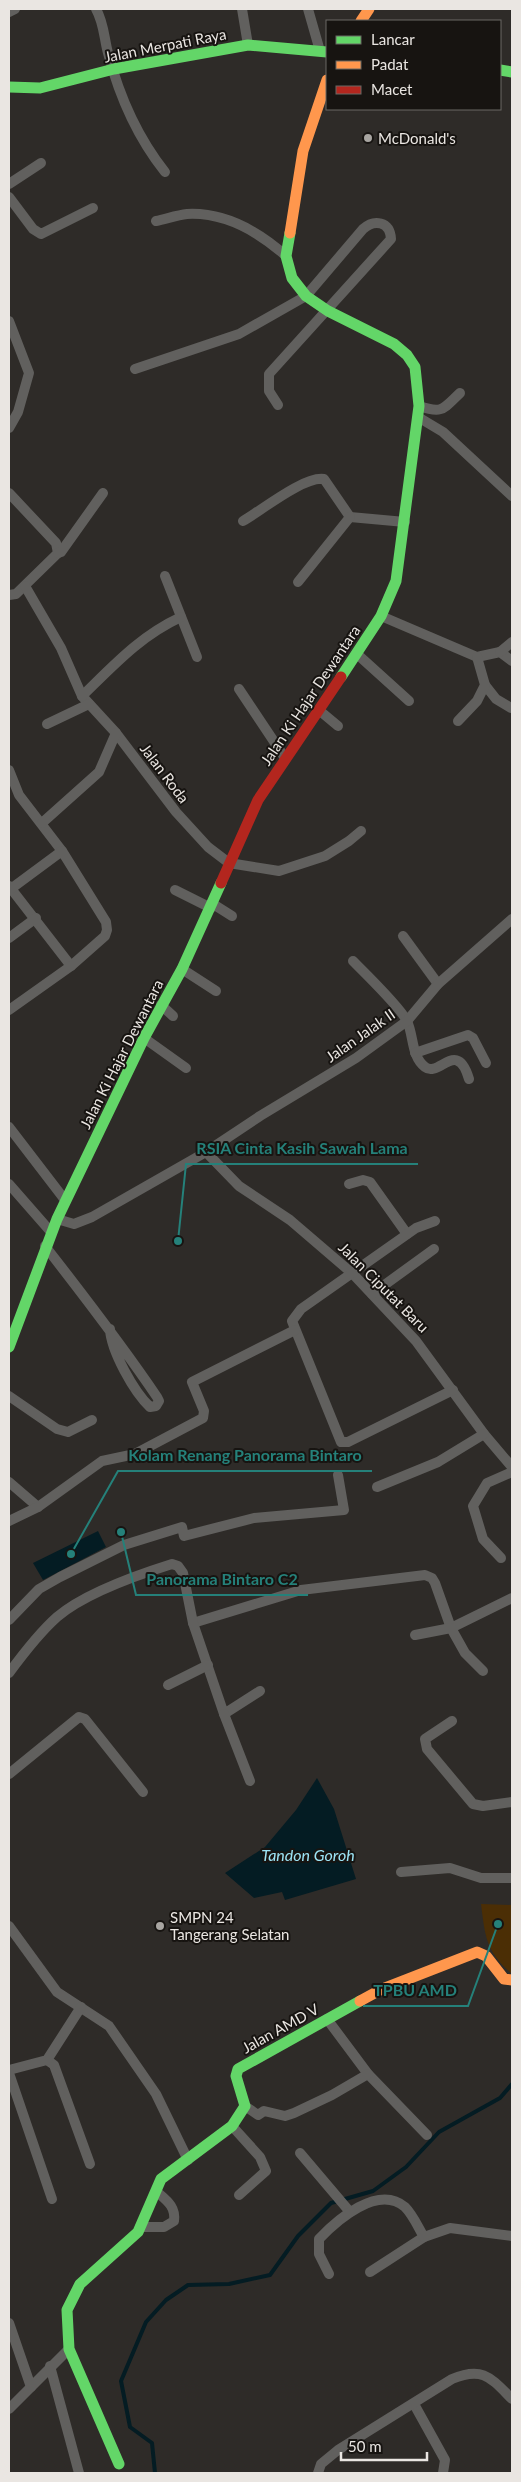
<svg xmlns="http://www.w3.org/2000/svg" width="521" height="2482" viewBox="0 0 521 2482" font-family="Lato,sans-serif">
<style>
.green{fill:#4b2e05}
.water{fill:#041c23}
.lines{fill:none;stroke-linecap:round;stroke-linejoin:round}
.stream{stroke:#041c23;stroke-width:4}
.street{stroke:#61605e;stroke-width:10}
.fast{stroke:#63d668;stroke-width:11}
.slow{stroke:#ff974d;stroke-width:11}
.jam{stroke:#b3261e;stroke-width:11}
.poi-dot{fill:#a8a5a1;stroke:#171411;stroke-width:2}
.labels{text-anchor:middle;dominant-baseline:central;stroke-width:4;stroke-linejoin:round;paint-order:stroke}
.street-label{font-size:15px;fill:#eae6e2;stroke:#171411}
.poi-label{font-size:15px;fill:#eae6e2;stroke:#171411;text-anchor:start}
.water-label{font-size:16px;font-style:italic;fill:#9ce4f6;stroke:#171411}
.leader{fill:none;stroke:#25817a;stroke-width:2}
.callout-dot{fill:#25817a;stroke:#171411;stroke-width:2}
.callout-label{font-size:16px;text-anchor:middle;font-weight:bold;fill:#25817a;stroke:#171411;stroke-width:4;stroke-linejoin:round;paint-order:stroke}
</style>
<rect width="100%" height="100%" fill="#2e2b28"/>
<path class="green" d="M481 1904 512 1905V1974C486 1952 485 1936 481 1904Z"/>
<g class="water">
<path d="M98 1531 106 1547 43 1580 33 1563Z"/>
<path d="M317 1778 334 1809 356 1879 285 1900 282 1892 254 1898 225 1873 265 1847 296 1810Z"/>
</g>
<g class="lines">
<path class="stream" d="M155 2473 152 2443 130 2427 121 2381 146 2322 166 2300 188 2285 229 2284 270 2275 298 2236 331 2203 373 2191 406 2167 439 2132 500 2098 512 2084"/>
<g class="street">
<path d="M96 9C104 23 104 38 108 53 119 95 138 138 165 172"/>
<path d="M242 9 248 45"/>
<path d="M308 9 320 51"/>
<path d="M9 12 15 9"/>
<path d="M9 184 41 163"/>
<path d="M9 197 33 229 41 234 93 208"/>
<path d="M156 221C166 219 177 215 187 214 226 212 259 232 286 256"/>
<path d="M9 321 29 373 18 412 9 428"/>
<path d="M135 369 239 334 306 296 363 229C374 219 390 221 391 239L269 374V391L278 405"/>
<path d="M419 406C443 414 443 409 460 393"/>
<path d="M418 417 443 432 512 496"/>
<path d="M9 493 56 543 58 553 16 594 9 595"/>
<path d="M350 517 405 522"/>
<path d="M243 521C262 510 304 476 324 479L350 517"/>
<path d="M58 553 61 552 103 493"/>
<path d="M165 576 197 657"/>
<path d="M298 582 350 517"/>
<path d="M25 586 61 648 82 696 116 733 176 812 208 847 229 863 279 871 325 856 349 841 361 831"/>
<path d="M381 616 477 657 500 652 512 661"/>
<path d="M500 652 512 642"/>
<path d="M357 654 409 701"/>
<path d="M485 685 496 699 511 708"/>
<path d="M239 689 285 758"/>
<path d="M82 696C114 665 140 636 181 617"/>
<path d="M320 711 338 726"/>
<path d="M458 721 477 701 485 685 477 657"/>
<path d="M47 724 89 704"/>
<path d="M9 770 19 795 62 851"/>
<path d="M42 823 99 772 116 733"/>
<path d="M9 886 71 966"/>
<path d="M175 890 211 908"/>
<path d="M213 904 232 916"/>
<path d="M403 936 438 984"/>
<path d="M9 938 36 918"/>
<path d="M353 961C366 974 400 1007 407 1021 414 1036 411 1056 425 1067 439 1078 457 1038 469 1079"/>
<path d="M182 969 216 991"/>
<path d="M161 1005 173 1016"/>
<path d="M9 1010 71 966 105 936 107 930 106 922 62 851 12 888"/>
<path d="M144 1038 186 1068"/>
<path d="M415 1053 468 1035 473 1038 486 1063"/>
<path d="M9 1127 65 1200"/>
<path d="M206 1152 260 1116 356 1058 407 1021 438 984 512 919"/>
<path d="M9 1184 51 1232"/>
<path d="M349 1184 363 1180 370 1182 407 1234"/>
<path d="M57 1219 74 1224 92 1217 206 1152 239 1186 290 1220 353 1274 416 1341 484 1434 512 1467"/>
<path d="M435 1221 416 1228 301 1309 292 1321 341 1442H348L453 1390"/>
<path d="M45 1246C84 1296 122 1345 157 1397L159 1401 156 1406 150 1407C134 1392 111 1351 110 1329"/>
<path d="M372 1294 434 1249"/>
<path d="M9 1396 57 1429 68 1432 92 1420"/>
<path d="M9 1482 38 1507"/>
<path d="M377 1487 438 1462 484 1434"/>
<path d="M9 1521 38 1507 102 1461 135 1454 203 1418 204 1411 192 1382 295 1330"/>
<path d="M501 1558 483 1539 473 1506 487 1483 512 1472"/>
<path d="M9 1620 39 1589 60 1577 124 1545 182 1527 184 1536 254 1518 344 1510 338 1475"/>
<path d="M193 1623 301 1590 425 1575 432 1578 435 1583 451 1628 512 1598"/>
<path d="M415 1635 451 1628 465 1653 483 1671"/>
<path d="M9 1673C23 1654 39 1633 57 1617 85 1593 137 1575 172 1564L178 1566 183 1573 193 1623 224 1714 260 1691"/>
<path d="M168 1685 208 1665"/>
<path d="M224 1714 250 1781"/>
<path d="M452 1721 425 1739 427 1749 473 1804 483 1806 512 1802"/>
<path d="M9 1774 79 1717 85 1719 143 1792"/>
<path d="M401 1872 450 1868 481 1878H512"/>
<path d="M9 1926 57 1992 109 2026 156 2094 188 2160"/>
<path d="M327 2019 368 2074 427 2135"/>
<path d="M47 2060 54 2065 90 2164"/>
<path d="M9 2070 47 2060 81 2007"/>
<path d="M9 2073 52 2199"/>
<path d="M245 2106 258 2115 264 2111 285 2116 294 2113 332 2095 368 2074"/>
<path d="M232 2126 260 2157 266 2171 239 2195"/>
<path d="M300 2153 350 2212"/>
<path d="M140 2227H164L174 2221C176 2206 166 2200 156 2191"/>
<path d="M370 2272 424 2237"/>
<path d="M329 2274 319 2254V2239C337 2220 378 2184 405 2207 413 2215 418 2227 424 2237L450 2228 512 2236"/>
<path d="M9 2323 31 2387"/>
<path d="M50 2366 79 2473"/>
<path d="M414 2404 445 2460 443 2473"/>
<path d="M9 2409 69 2349"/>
<path d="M318 2473 321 2464 338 2450 452 2379C483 2366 491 2378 512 2399"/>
</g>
<g class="fast">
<path d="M500 70 512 72"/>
<path d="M9 87 40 88 114 69 248 45 327 52"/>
<path d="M290 233 286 256 292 278 306 296 328 311 394 344 407 355 415 367 419 406 396 581 381 616 341 677"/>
<path d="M9 1347 57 1219 144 1038 182 969 221 883"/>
<path d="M119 2464 69 2349 67 2310 80 2284 138 2232 161 2179 232 2126 245 2106 236 2076 238 2069 360 2001"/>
</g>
<g class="slow">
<path d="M361 21 369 9"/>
<path d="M290 233 303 151 327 80"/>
<path d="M360 2001 382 1989 477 1952 486 1956 504 1979 512 1980"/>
</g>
<path class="jam" d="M221 883 258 800 341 677"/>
</g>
<g class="poi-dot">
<circle cx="368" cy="138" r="5"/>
<circle cx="160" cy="1926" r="5"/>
</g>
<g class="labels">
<g class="street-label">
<text transform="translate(165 45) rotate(-11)">Jalan Merpati Raya</text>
<text transform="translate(310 695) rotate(-56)">Jalan Ki Hajar Dewantara</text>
<text transform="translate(165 773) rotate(53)">Jalan Roda</text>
<text transform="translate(360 1035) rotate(-35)">Jalan Jalak II</text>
<text transform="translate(121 1054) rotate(-63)">Jalan Ki Hajar Dewantara</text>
<text transform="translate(384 1287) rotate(45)">Jalan Ciputat Baru</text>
<text transform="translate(280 2028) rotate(-29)">Jalan AMD V</text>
</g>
<g class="poi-label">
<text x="378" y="138">McDonald's</text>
<text x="170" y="1917">SMPN 24<tspan x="170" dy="17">Tangerang Selatan</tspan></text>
</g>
<g class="water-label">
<text x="308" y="1854">Tandon Goroh</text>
</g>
</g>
<path class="leader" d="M178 1241L186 1164H418M71 1554L118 1471H372M121 1532L136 1595H308M498 1924L468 2006H363"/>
<g class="callout-dot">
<circle cx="178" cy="1241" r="5"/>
<circle cx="71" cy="1554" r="5"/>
<circle cx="121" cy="1532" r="5"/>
<circle cx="498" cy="1924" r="5"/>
</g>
<g class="callout-label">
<text x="302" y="1154">RSIA Cinta Kasih Sawah Lama</text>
<text x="245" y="1461">Kolam Renang Panorama Bintaro</text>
<text x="222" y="1585">Panorama Bintaro C2</text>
<text x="415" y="1996">TPBU AMD</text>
</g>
<rect width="521" height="2482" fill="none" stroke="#eae6e2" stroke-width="20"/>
<rect x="326" y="20" width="175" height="90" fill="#171411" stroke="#6b6865"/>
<rect x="336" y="36" width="25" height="8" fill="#63d668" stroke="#6b6865"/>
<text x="371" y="45" font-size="15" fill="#eae6e2">Lancar</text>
<rect x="336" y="61" width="25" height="8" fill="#ff974d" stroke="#6b6865"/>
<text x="371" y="70" font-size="15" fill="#eae6e2">Padat</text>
<rect x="336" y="86" width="25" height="8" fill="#b3261e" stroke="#6b6865"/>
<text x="371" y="95" font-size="15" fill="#eae6e2">Macet</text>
<path d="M341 2452v8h86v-8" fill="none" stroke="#eae6e2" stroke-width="2.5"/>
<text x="348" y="2452" font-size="15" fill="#eae6e2" stroke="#171411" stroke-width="4" paint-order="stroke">50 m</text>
</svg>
